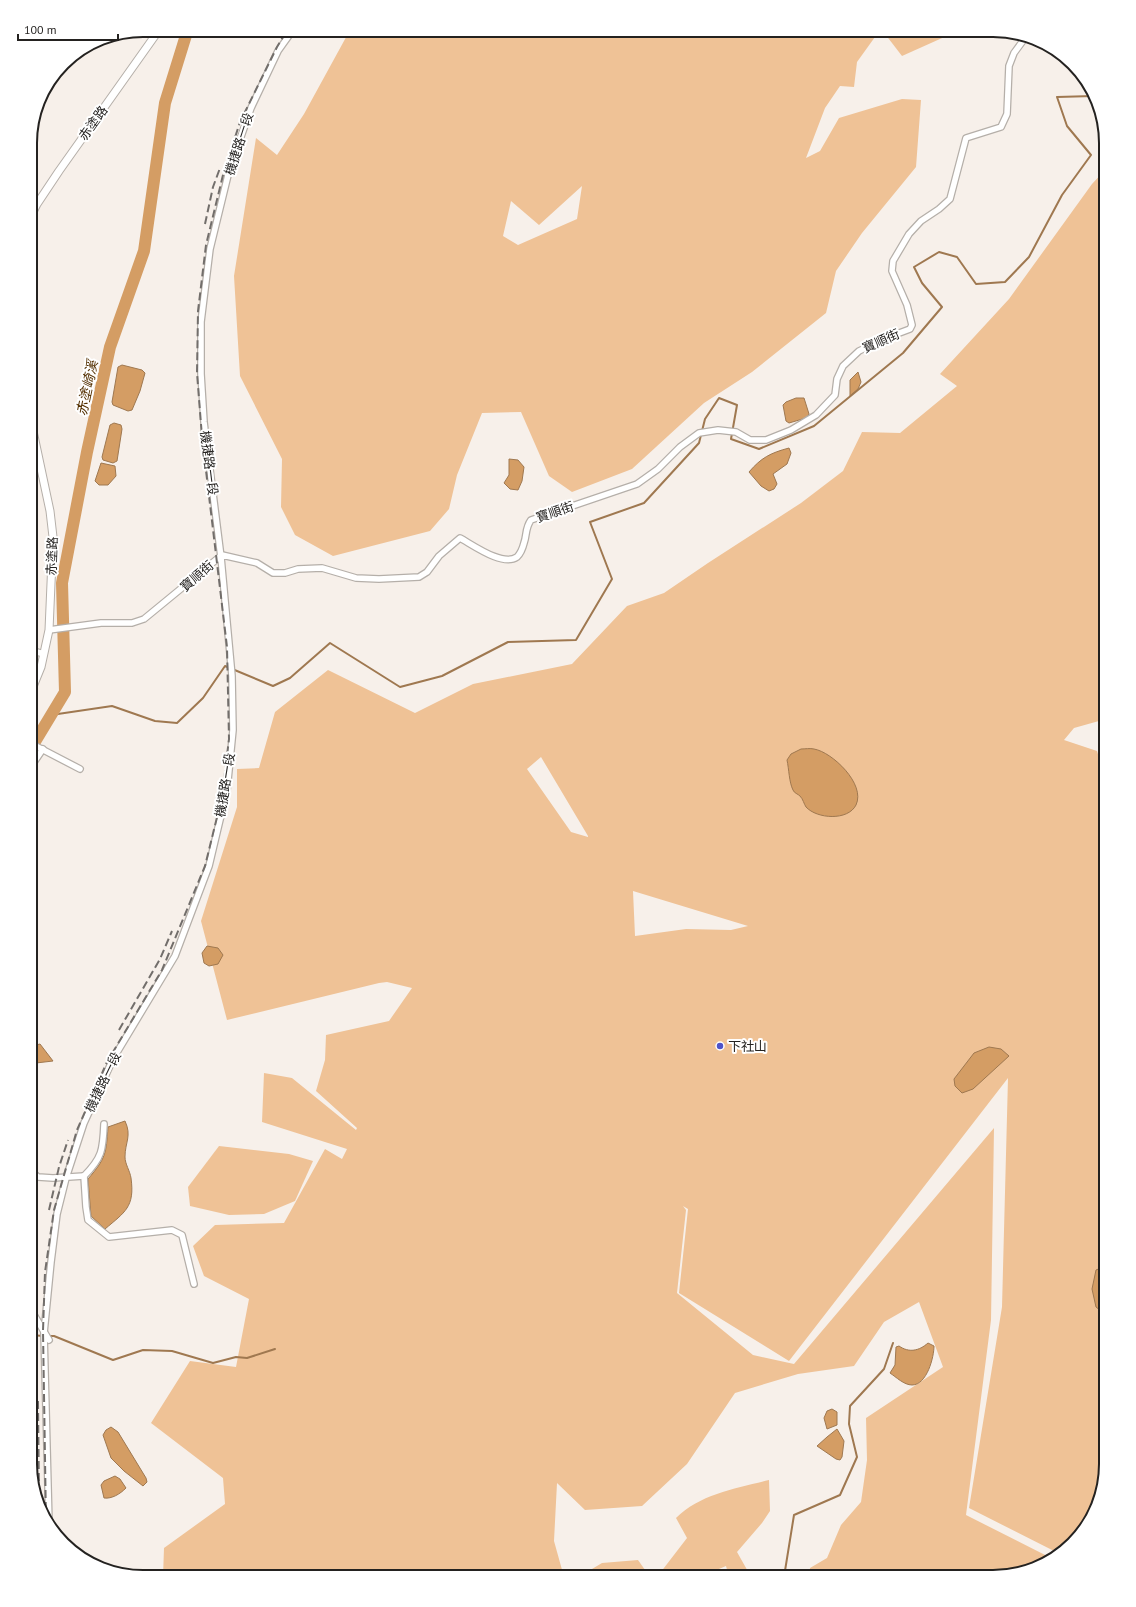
<svg xmlns="http://www.w3.org/2000/svg" width="1136" height="1607" viewBox="0 0 1136 1607" font-family="'PT Sans','Noto Sans TC',sans-serif">
<style>
.green{fill:#efc296;fill-rule:evenodd}
.water{fill:#d49d64;stroke:#9f7850}
.lines{fill:none;stroke-linecap:round;stroke-linejoin:round}
.stream{stroke:#9f7850;stroke-width:2}
.river{stroke:#d49d64;stroke-width:12}
.minor-casing{stroke:#b5afa9;stroke-width:8}
.tertiary-casing{stroke:#b5afa9;stroke-width:9}
.minor{stroke:#fff;stroke-width:5.5}
.tertiary{stroke:#fff;stroke-width:7}
.rail{stroke:#726e6b;stroke-width:2;stroke-dasharray:8 4;stroke-linecap:butt}
.poi-dot{fill:#4e53c9;stroke:#fff;stroke-width:1.5}
.labels{text-anchor:middle;dominant-baseline:central;stroke-width:4;stroke-linejoin:round;paint-order:stroke}
.street-label{font-size:13px;fill:#242220;stroke:#fff}
.poi-label{font-size:13px;fill:#242220;stroke:#fff;text-anchor:start}
.water-label{font-size:14px;font-style:italic;fill:#532f00;stroke:#fff}
.rim{fill:none;stroke:#242220;stroke-width:2}
</style>
<rect width="100%" height="100%" fill="#f7f0ea"/>
<g class="green">
<path d="M350 30H880L857 62 854 87 840 86 825 108 806 158 820 151 839 118 902 99 921 100 916 167 862 233 836 271 826 313 752 372 704 403 632 469 572 492 549 476 521 412 482 413 457 475 449 509 430 531 333 556 295 535 281 507 282 459 240 376 234 276 256 138 277 155 304 114ZM582 186 577 219 518 245 503 236 511 201 539 225Z"/>
<path d="M882 30H960L902 56Z"/>
<path d="M1106 169V719L1074 728 1064 740 1097 751 1103 770H1106V1464L1091 1520 1058 1553 969 1508 1002 1307 1008 1078 789 1361 679 1293 688 1209 683 1206 686 1210 677 1293 753 1355 794 1364 994 1128 991 1320 966 1515 1053 1559 1050 1562 993 1577H809L810 1568 827 1558 841 1525 861 1502 867 1460 866 1418 943 1367 919 1302 884 1322 854 1366 798 1374 735 1393 687 1464 642 1506 585 1510 557 1483 554 1541 564 1577H163L164 1548 225 1504 223 1478 151 1423 190 1361 236 1367 249 1299 204 1276 193 1246 215 1225 284 1223 325 1149 342 1159 347 1149 262 1122 264 1073 292 1078 356 1130 357 1128 316 1091 325 1060 326 1035 389 1021 412 988 387 982 379 983 227 1020 201 921 237 807V769L259 768 275 712 328 670 415 713 473 684 572 664 627 606 664 593 708 563 801 503 843 471 862 432 900 433 957 386 940 374 1009 299 1092 184ZM541 757 588 836V837L571 832 527 769ZM633 891 748 926 731 930 686 929 635 936Z"/>
<path d="M219 1146 289 1154 313 1161 295 1201 264 1214 229 1215 190 1206 188 1187Z"/>
<path d="M769 1480 770 1511 762 1523 737 1552 750 1575 748 1577H729L726 1566 700 1577H657L687 1538 676 1518C700 1494 737 1488 769 1480Z"/>
<path d="M638 1560 650 1577H587V1572L602 1563Z"/>
</g>
<g class="water">
<path d="M122 365 142 370 145 373 140 391 132 410 128 411 113 405 112 402 118 367Z"/>
<path d="M858 372 861 382 858 389 850 396V380Z"/>
<path d="M796 398H804L809 414 806 418 789 423 786 421 783 405 786 402Z"/>
<path d="M114 423 121 425 122 429 117 461 113 463 103 460 102 457 110 425Z"/>
<path d="M789 448 791 453 787 464 773 474 777 484 774 489 769 491 761 486 749 472C761 458 770 453 789 448Z"/>
<path d="M509 459 518 460 524 467 522 481 518 490 510 489 504 483 509 475Z"/>
<path d="M101 463 115 466 116 476 108 485H99L95 481Z"/>
<path d="M801 749C805 749 810 748 814 749 832 752 866 784 856 805 848 821 817 819 806 807 804 804 803 799 800 796 798 794 794 793 793 790 789 782 789 769 787 760L791 754Z"/>
<path d="M207 946 218 948 223 955 218 964 209 966 204 963 202 953Z"/>
<path d="M40 1044 53 1061 36 1063V1045Z"/>
<path d="M989 1047 1001 1049 1009 1056 973 1089 962 1093 955 1086 954 1079 974 1053Z"/>
<path d="M125 1121C132 1136 125 1142 125 1157 125 1164 130 1171 131 1178 135 1207 125 1212 105 1229L91 1216 88 1179C106 1158 106 1154 108 1127Z"/>
<path d="M1106 1266V1315L1096 1307 1092 1289 1096 1270Z"/>
<path d="M928 1343 934 1346C934 1357 927 1385 912 1385 904 1385 896 1377 890 1373L895 1365 896 1347 899 1346C909 1353 919 1351 928 1343Z"/>
<path d="M832 1409 837 1412V1425L827 1429 824 1418 827 1411Z"/>
<path d="M111 1427 118 1432 146 1478 147 1482 143 1486 124 1471 111 1458 103 1435 106 1430Z"/>
<path d="M837 1429 844 1441 842 1457 840 1460 836 1459 817 1446 827 1437Z"/>
<path d="M115 1476 120 1479 126 1488C120 1494 112 1499 104 1498L101 1485 104 1481Z"/>
</g>
<g class="lines">
<g class="stream">
<path d="M51 715 112 706 155 721 177 723 203 698 225 666 273 686 290 678 330 643 400 687 442 676 508 642 576 640 612 579 590 522 644 503 699 443 705 419 719 398 737 405 731 439 759 449 814 426 903 353 942 307 922 283 914 267 939 252 957 257 976 284 1005 282 1029 257 1062 195 1091 155 1067 126 1057 97 1093 96"/>
<path d="M30 1335 44 1336"/>
<path d="M48 1336H54L113 1360 143 1350 172 1351 213 1363 236 1357 247 1358 275 1349"/>
<path d="M784 1577 794 1515 840 1495 857 1457 849 1424 850 1406 884 1369 893 1343"/>
</g>
<path class="river" d="M30 750 65 692 62 583 87 452 110 347 144 251 165 103 187 32 189 30"/>
<defs>
<g id="minor">
<path d="M49 630 101 623H132L144 619 222 555 257 563 273 573H285L298 569 322 568 356 578 379 579 419 577 427 572 439 556 460 538C473 545 503 567 517 557 520 554 523 547 524 543 527 535 525 528 531 520L637 484 658 469 680 447 699 433 718 430 736 432 750 440H766L791 430 816 415 835 395 837 379 843 366 859 351 886 338 910 329 912 325 907 305 892 271 893 261 909 234 921 221 939 209 950 199 966 138 1001 127 1007 114 1009 66 1014 53 1025 38"/>
<path d="M30 650 44 654"/>
<path d="M30 743 80 769"/>
<path d="M30 768 43 749"/>
<path d="M30 1170 38 1177 53 1178 84 1176"/>
<path d="M84 1176 86 1207 88 1220 109 1237 172 1230 182 1235 194 1284"/>
<path d="M84 1176C102 1158 103 1150 104 1124"/>
<path d="M30 1308 49 1340"/>
<path d="M49 1524 44 1333 51 1262 57 1214 66 1178 84 1123 113 1059 175 956 209 866 227 790 233 730 232 676 221 557 204 422 201 374V322L210 249 229 171 251 108 278 51 293 30"/>
</g>
<g id="tertiary">
<path d="M30 218 37 204 59 171 159 30"/>
<path d="M30 694 41 667 49 630 53 537 50 511 30 417"/>
</g>
</defs>
<use href="#minor" class="minor-casing"/>
<use href="#tertiary" class="tertiary-casing"/>
<use href="#minor" class="minor"/>
<use href="#tertiary" class="tertiary"/>
<g class="rail">
<path d="M205 224 213 187 220 168"/>
<path d="M119 1030 160 959 172 931"/>
<path d="M49 1210 59 1167 68 1140"/>
<path d="M38 1401 39 1495"/>
<path d="M46 1522 43 1331 45 1272 54 1210 77 1130 107 1062 162 970 205 866 222 797 229 739 227 647 202 437 197 373 198 311 206 245 223 175 240 122 277 47 287 30"/>
</g>
</g>
<circle class="poi-dot" cx="720" cy="1046" r="4"/>
<g class="labels">
<g class="street-label">
<text transform="translate(93 123) rotate(-54)">赤塗路</text>
<text transform="translate(239 144) rotate(-72)">機捷路一段</text>
<text transform="translate(881 341) rotate(-24)">寶順街</text>
<text transform="translate(209 463) rotate(83)">機捷路一段</text>
<text transform="translate(555 512) rotate(-19)">寶順街</text>
<text transform="translate(52 556) rotate(-88)">赤塗路</text>
<text transform="translate(197 576) rotate(-41)">寶順街</text>
<text transform="translate(225 785) rotate(-81)">機捷路一段</text>
<text transform="translate(103 1082) rotate(-64)">機捷路一段</text>
</g>
<g class="poi-label">
<text x="728" y="1046">下社山</text>
</g>
<g class="water-label">
<text transform="translate(87 388) rotate(-78)">赤塗崎溪</text>
</g>
</g>
<path d="M0 0H1136V1607H0ZM143 37H993A106 106 0 0 1 1099 143V1464A106 106 0 0 1 993 1570H143A106 106 0 0 1 37 1464V143A106 106 0 0 1 143 37Z" fill="#fff" fill-rule="evenodd"/>
<path class="rim" d="M143 37H993A106 106 0 0 1 1099 143V1464A106 106 0 0 1 993 1570H143A106 106 0 0 1 37 1464V143A106 106 0 0 1 143 37Z"/>
<path d="M18 34v6h100v-6" fill="none" stroke="#242220" stroke-width="2"/>
<text x="24" y="34" font-size="12" fill="#242220" stroke="#ffffff" stroke-width="3" paint-order="stroke">100 m</text>
</svg>
